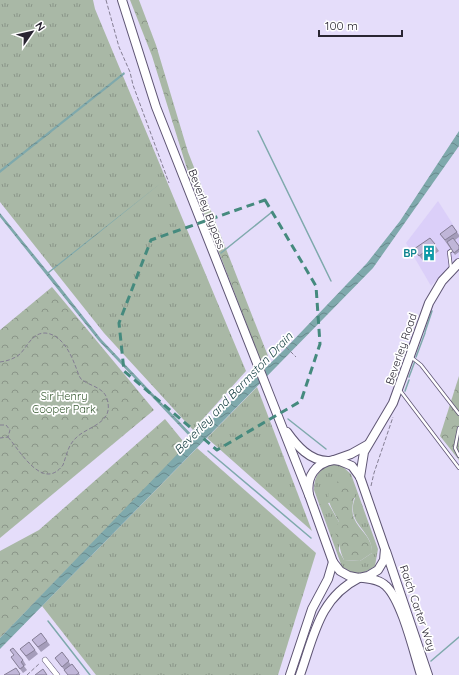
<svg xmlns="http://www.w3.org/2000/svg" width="459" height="675" viewBox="0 0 459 675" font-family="Quicksand,sans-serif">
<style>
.built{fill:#dbcff9}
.grass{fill:url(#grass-tufts);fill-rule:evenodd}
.forest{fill:url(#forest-crowns)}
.water{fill:url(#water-waves)}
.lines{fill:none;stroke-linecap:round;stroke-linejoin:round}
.stream{stroke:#7fa9ac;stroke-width:1.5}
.service-casing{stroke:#5e5573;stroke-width:4}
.minor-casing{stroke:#5e5573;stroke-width:6}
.primary-casing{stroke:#5e5573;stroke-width:10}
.trunk-casing{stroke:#5e5573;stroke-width:10}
.path{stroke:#847e93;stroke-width:1;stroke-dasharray:4 2;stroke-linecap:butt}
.service{stroke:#fff;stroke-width:2.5}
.minor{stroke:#fff;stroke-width:5}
.primary{stroke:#fff;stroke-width:8}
.trunk{stroke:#fff;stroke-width:8}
.wall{fill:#a59dba}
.building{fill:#c0b6d8;stroke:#867f97}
.marked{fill:none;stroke:#458a7e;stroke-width:3;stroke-dasharray:8 5;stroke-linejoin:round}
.labels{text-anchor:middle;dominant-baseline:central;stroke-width:3.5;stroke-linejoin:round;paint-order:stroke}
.street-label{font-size:11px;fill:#292532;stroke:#fff}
.culture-label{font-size:11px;font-weight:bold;fill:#0d838f;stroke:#fff;text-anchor:end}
.park-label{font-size:11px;fill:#385b33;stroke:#fff}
.water-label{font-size:12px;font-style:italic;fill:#133c40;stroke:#fff}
</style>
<defs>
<pattern id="grass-tufts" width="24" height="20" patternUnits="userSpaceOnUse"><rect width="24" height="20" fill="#a9b8a6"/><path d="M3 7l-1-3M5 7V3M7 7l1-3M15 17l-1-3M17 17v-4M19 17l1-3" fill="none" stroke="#8a9588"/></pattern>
<pattern id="forest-crowns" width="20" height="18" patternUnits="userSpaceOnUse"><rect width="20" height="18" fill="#a9b8a6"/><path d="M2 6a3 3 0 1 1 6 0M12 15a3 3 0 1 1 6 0" fill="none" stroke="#8a9588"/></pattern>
<pattern id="water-waves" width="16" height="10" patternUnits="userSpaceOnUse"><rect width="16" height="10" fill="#7fa9ac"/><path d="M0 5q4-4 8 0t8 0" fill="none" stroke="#68898d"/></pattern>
</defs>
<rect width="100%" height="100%" fill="#e5ddfa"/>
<path class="built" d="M438 201 459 234V257L431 286 406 243Z"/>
<g class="grass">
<path d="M0 0H93L95 9 246 371 193 430 104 333 0 202Z"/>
<path d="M257 387 312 531 207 438Z"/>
<path d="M197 448 316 553 278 675H96L42 606Z"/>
<path d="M334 464 342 466 351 474 378 549 375 566C363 575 355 575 342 567L314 490C314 475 320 468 334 464ZM355 498C345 524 373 530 372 553L360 561 344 560 339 551V522L328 503Z"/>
</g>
<g class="forest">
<path d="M130 0H139L156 45 188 152 268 356 262 364 188 172 152 56Z"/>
<path d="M52 287 154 410 0 538V330Z"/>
<path d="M459 376V460L440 436Z"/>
<path d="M165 419 187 446 0 638V551L39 530Z"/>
<path d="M340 480 350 481C359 499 350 500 353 515 357 530 373 536 372 553L360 561 344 560C339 550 340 541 334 531L339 522C331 506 319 492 340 480Z"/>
</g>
<g class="water">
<path d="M124 72 125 74 0 173V170Z"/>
<path d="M459 131V146L373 268 0 649V638L192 439 99 341 0 217V213L48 272 161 183 49 273 101 339 194 437 284 350 367 263 400 221Z"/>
</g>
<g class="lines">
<g class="stream">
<path d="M258 131 331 281"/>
<path d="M221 253 272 212"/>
<path d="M425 332 432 311"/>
<path d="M416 357 425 333"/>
<path d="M409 377 415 361"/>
<path d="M405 391 409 380"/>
<path d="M288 419 326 449"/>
<path d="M208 451 311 538"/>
<path d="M48 621 90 675"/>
<path d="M431 661 459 637"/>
</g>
<defs>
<g id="service">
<path d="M451 268 449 252 452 250"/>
<path d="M411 357 421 365 459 414"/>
<path d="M399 389 459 468"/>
<path d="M459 428 455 448 459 456"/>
</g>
<path id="minor" d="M45 660 57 675"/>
<g id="primary">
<path d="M334 460 351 454 367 445"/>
<path d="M360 477 364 452 393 403 429 303 442 281 459 263"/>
<path d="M290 675 312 609 328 579 333 562"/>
<path d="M300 675C314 636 319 598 359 578"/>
</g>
<g id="trunk">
<path d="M122 0 156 107 309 495"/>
<path d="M287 432C297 446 310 461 328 461"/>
<path d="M334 460 340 461 352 466 360 477 385 549 384 560 378 570 368 576 359 578 349 576 340 571 333 562 309 495C306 477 315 463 334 460Z"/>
<path d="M386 551 428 675"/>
<path d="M363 578C371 579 380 580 386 586 402 601 414 653 421 675"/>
</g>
</defs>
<use href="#service" class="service-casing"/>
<use href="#minor" class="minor-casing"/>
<use href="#primary" class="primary-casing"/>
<use href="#trunk" class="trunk-casing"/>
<g class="path">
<path d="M106 0 119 47 130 72 133 85 169 183"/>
<path d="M282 343 296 357"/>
<path d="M0 362C7 361 14 359 20 354 27 347 32 333 45 333 61 334 70 352 75 365 77 369 78 375 81 379 89 386 104 387 107 399 115 425 85 426 74 440 68 446 66 457 63 465 43 492 20 451 8 437"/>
<path d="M0 425H6L10 430 8 437 0 438"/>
<path d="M371 486 374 473 393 417"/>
<path d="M27 675 40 663"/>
</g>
<use href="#service" class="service"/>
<use href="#minor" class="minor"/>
<use href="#primary" class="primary"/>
<use href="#trunk" class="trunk"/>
</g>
<g class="wall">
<path d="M452 225 459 235V237L455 240 459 246V252L455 255 440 234Z"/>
<path d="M430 238 439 251 424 262 414 249Z"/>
<path d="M41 633 50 645 41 652 32 640Z"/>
<path d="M29 642 38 654 29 661 20 649Z"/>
<path d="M62 652 71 665 72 664 80 675H68L65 671 55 658Z"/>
<path d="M11 657 23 660 26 665 24 666 27 670 23 673Z"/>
</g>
<g class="building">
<path d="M452 225 457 232 445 240 440 234Z"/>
<path d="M430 238 435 244 419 256 414 249Z"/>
<path d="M453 238 459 246V249L454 253 447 242Z"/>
<path d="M41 633 47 641 38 647 32 640Z"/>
<path d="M29 642 35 650 26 656 20 649Z"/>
<path d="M13 648 23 660 21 662 24 666 20 669 11 657 14 655 10 650Z"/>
<path d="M62 652 69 661 62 667 55 658Z"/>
<path d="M72 664 79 673 76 675H68L64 670Z"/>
<path d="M16 668 20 674 19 675H4Z"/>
<path d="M43 669 47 675H35Z"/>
</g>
<path class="marked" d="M265 200 316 286 320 344 301 401 217 450 124 371 119 323 151 240Z"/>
<defs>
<symbol id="building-bare" viewBox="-9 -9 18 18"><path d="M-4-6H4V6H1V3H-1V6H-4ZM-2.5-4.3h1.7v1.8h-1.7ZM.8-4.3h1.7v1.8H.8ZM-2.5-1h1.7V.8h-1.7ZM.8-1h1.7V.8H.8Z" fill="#0f9aa8" stroke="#fff" stroke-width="2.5" paint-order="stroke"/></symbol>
</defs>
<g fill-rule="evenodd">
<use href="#building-bare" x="418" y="242" width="22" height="22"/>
</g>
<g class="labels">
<g class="street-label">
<text transform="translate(207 209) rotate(69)">Beverley Bypass</text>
<text transform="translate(401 349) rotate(-71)">Beverley Road</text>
<text transform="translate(418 608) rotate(71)">Raich Carter Way</text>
</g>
<g class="culture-label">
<text x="417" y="253">BP</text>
</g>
<g class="park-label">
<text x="64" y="396">Sir Henry<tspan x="64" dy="13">Cooper Park</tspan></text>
</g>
<g class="water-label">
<text transform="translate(233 393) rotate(-46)">Beverley and Barmston Drain</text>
</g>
</g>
<g transform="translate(32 32) rotate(56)" stroke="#ffffff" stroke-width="3" paint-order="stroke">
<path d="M0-3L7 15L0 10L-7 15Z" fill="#292532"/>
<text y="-6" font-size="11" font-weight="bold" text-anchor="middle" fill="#292532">N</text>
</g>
<path d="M319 30v6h83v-6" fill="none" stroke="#292532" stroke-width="2"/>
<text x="325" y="30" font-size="12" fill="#292532" stroke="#ffffff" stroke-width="3" paint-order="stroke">100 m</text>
</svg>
